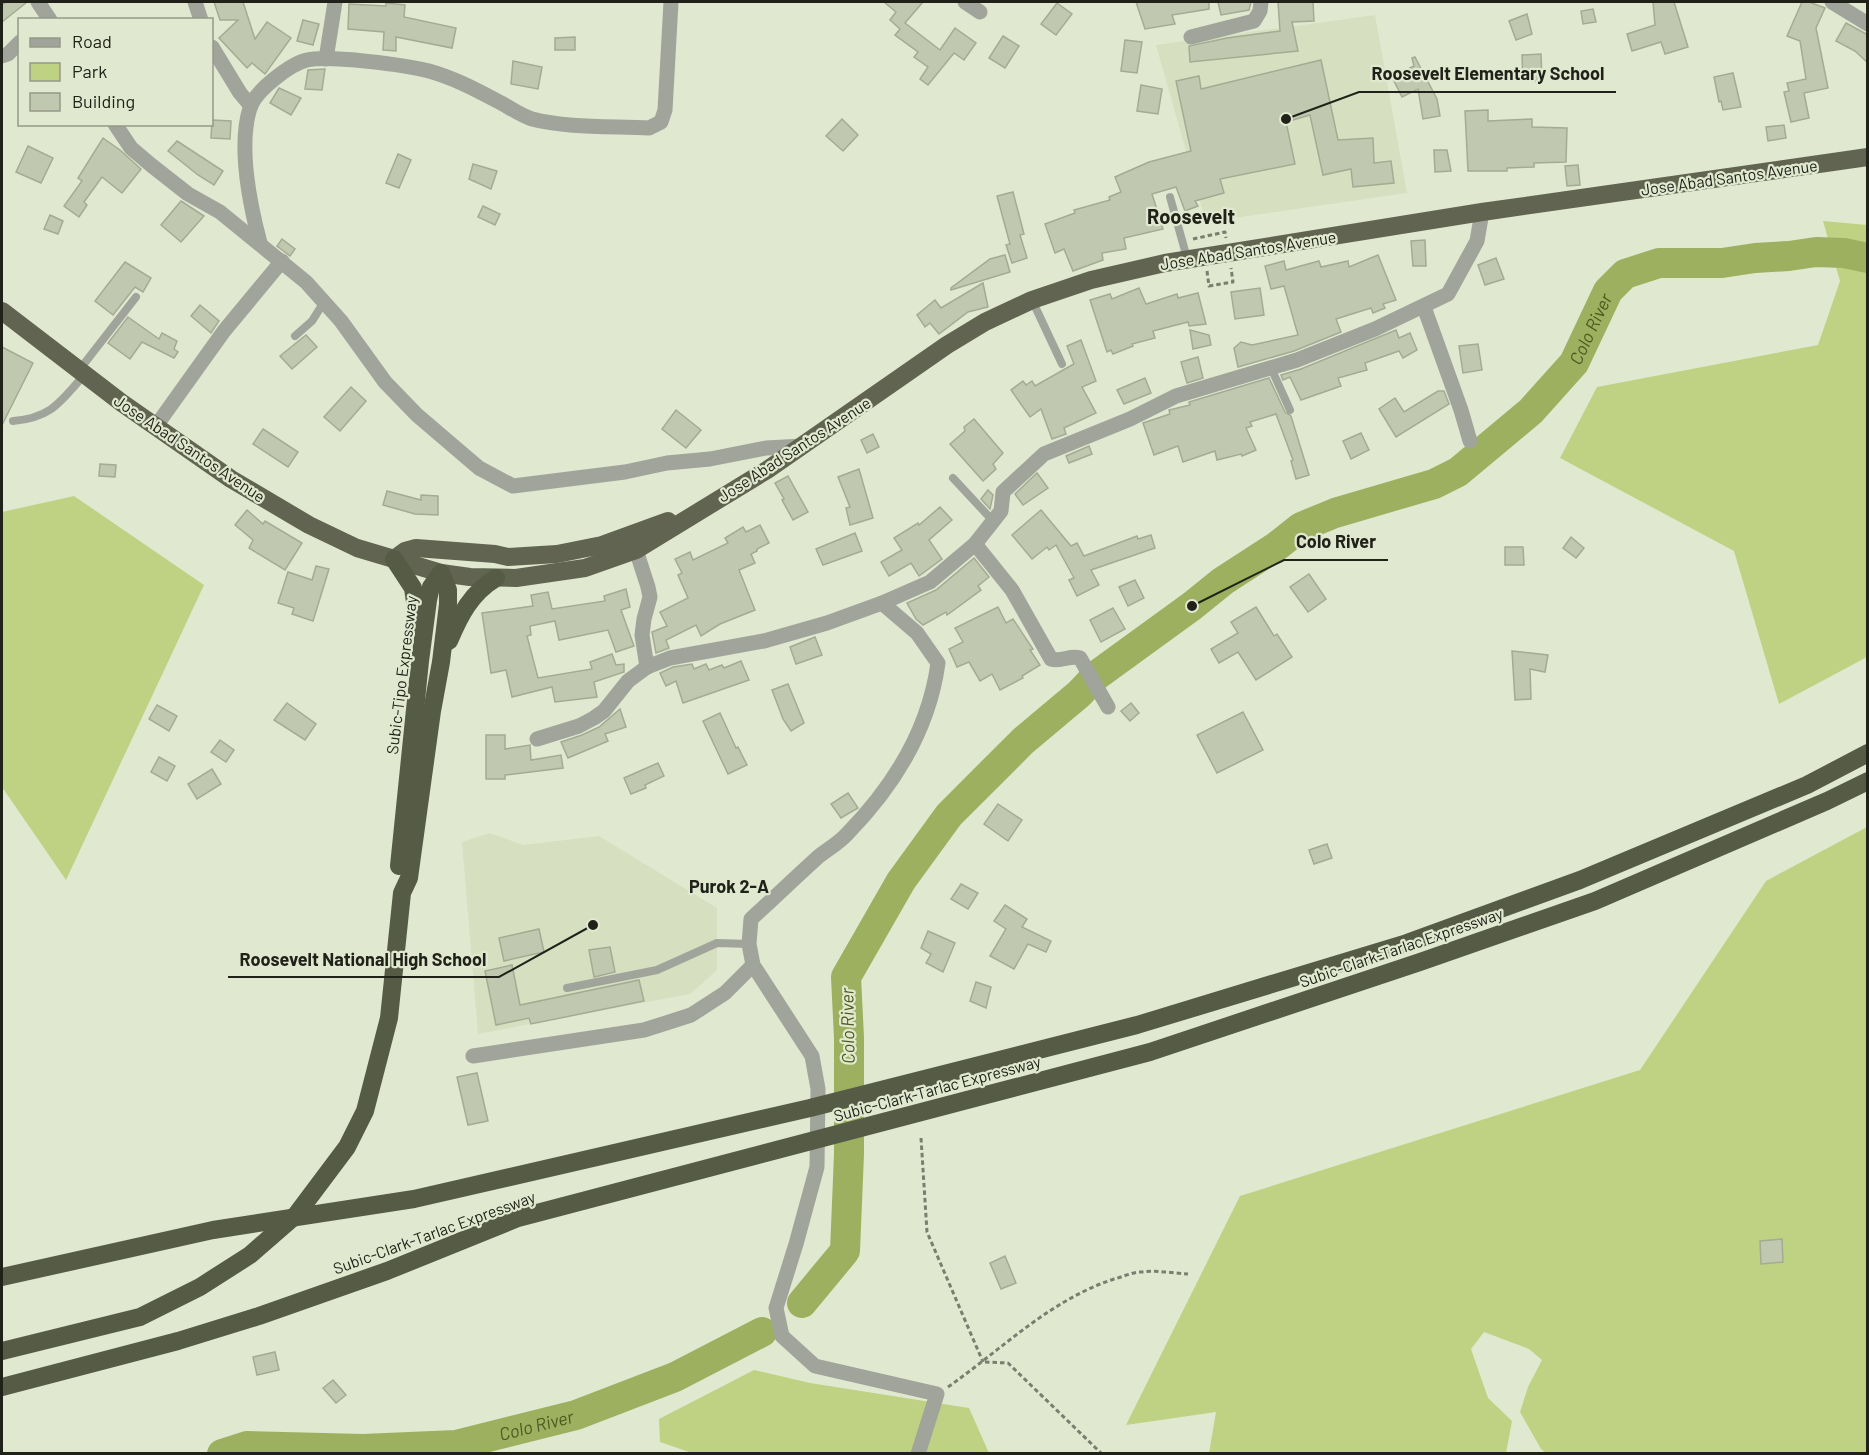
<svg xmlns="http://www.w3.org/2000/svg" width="1869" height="1455" viewBox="0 0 1869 1455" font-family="Barlow,sans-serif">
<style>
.built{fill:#d6dfbf}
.green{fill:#bfd283}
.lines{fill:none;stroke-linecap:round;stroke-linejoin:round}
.river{stroke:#9db060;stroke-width:30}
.building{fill:#c1c8b0;stroke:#a4ab93;stroke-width:1.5}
.path{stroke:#7a7e6e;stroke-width:3;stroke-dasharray:4.5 3;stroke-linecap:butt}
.service{stroke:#a1a49a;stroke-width:8}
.minor{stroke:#a1a49a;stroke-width:15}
.trunk{stroke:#606451;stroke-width:18}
.motorway{stroke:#565b46;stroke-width:18}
.labels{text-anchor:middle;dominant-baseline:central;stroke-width:4.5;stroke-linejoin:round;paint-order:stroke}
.street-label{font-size:16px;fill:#202219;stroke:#e1e8d0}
.water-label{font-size:18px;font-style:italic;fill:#4d591f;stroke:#e1e8d0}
.neighbourhood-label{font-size:18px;font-weight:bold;fill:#202219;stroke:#e1e8d0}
.quarter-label{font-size:20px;font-weight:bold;fill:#202219;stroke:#e1e8d0}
.leader{fill:none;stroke:#202219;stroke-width:2}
.callout-dot{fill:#202219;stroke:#e1e8d0;stroke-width:2}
.callout-label{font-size:18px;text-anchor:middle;font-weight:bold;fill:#202219;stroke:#e1e8d0;stroke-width:4.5;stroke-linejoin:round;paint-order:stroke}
</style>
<rect width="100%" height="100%" fill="#e1e8d0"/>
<g class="built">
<path d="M1375 15 1407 193 1206 222 1156 45Z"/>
<path d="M490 833 523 845 599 836 717 908V970L690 994 478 1034 462 842Z"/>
</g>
<g class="green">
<path d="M1823 221 1867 225V657L1779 704 1734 551 1560 458 1597 387 1818 345 1840 281Z"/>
<path d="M74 496 204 585 66 880 2 787V512Z"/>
<path d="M1867 827V1453H1546L1541 1449 1520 1412 1528 1387 1542 1360 1529 1349 1484 1332 1471 1349 1488 1398 1512 1421 1506 1453 1414 1454 1410 1452 1408 1454 1209 1453 1216 1412 1126 1425 1240 1196 1640 1070 1766 881Z"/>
<path d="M754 1370 810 1383 969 1408 989 1453H692L660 1442 659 1419Z"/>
</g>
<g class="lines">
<g class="river">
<path id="s1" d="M802 1303 845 1251 849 1154V1038L846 977 901 881 949 815 1023 741 1079 694 1097 675 1192 606 1223 581 1277 546 1301 527 1335 513 1434 484 1458 472 1531 411 1574 363 1608 291 1625 274 1659 263H1722L1755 258 1789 256 1816 252 1844 253 1868 258"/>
<path id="s2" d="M222 1454 247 1446 363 1449 456 1445 576 1415 675 1377 762 1332"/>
</g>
</g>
<g class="building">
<path d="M6 2H27L2 22V5Z"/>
<path d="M214 2H243L255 39 267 22 291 38 265 74 252 63 247 68 219 38 238 20H220Z"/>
<path d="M884 2H923L905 23 940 50 955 28 976 43 964 60 954 53 928 85 920 79 928 67 914 57 918 52 895 35 900 29 890 20 896 12Z"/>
<path d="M1136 2H1209V9L1172 15 1175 24 1145 29Z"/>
<path d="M1218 2H1251L1249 10 1221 15Z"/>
<path d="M1278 2H1313L1314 21 1292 22 1298 51 1190 62 1189 46 1227 38 1280 31Z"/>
<path d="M1653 2H1674L1688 47 1665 54 1661 42 1632 51 1627 34 1655 25Z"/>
<path d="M1802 2H1809L1825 8 1816 28 1828 88 1804 93 1809 118 1791 122 1784 92 1789 91 1787 83 1806 79 1800 41 1787 36Z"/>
<path d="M386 3 405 5 404 17 456 28 452 48 396 37V51L383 50 384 32 348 29 349 4 386 6Z"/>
<path d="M1057 3 1072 14 1056 35 1041 24Z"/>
<path d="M1593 9 1596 22 1583 24 1581 11Z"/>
<path d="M1527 14 1532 34 1516 40 1509 21Z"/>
<path d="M303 20 319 24 313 45 297 41Z"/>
<path d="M1846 23 1868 35V63L1855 51 1836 41Z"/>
<path d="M1003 36 1019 46 1005 68 989 58Z"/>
<path d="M575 37V50H555V38Z"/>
<path d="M1125 40 1142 42 1137 73 1121 71Z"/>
<path d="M1541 54 1542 81H1523L1522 55Z"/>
<path d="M1415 57 1437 99 1440 116 1423 119 1418 89 1402 97 1392 77 1414 66 1412 58Z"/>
<path d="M1321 60 1338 140 1373 138 1374 163 1391 161 1394 183 1353 187 1351 169 1323 175 1310 115 1286 122 1295 164 1220 179 1224 193 1195 201 1198 206 1185 211 1176 187 1152 194 1163 229 1124 238 1126 249 1102 253 1103 260 1073 271 1064 249 1055 253 1045 224 1075 213 1074 210 1110 200 1109 197 1121 192 1115 177 1149 162 1191 151 1176 81 1199 76 1201 89Z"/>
<path d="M513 61 542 67 538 89 511 84Z"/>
<path d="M325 69 322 90 305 89 308 70Z"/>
<path d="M1733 73 1741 107 1723 110 1721 101 1719 102 1714 77Z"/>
<path d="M1141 85 1162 89 1158 114 1137 111Z"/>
<path d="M279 88 301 98 291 115 270 103Z"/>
<path d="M1488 110V121L1532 119V127L1567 128 1566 162 1534 163V167L1507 168V171H1468L1465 111Z"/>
<path d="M842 119 858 135 843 151 826 136Z"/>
<path d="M212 120 231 121 230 139 211 138Z"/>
<path d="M1784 125 1786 138 1768 141 1766 127Z"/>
<path d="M103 138 120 150 141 169 122 193 102 177 84 202 87 205 79 217 64 206 82 181 78 178Z"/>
<path d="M177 141 223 171 214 185 198 175 168 151Z"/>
<path d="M28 146 53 158 41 183 16 172Z"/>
<path d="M1434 150H1447L1451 171 1435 172Z"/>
<path d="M398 154 411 160 399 188 386 183Z"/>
<path d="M473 164 497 171 491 189 469 179Z"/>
<path d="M1578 165 1580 185 1567 186 1565 166Z"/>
<path d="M1013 192 1024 234 1020 235 1027 258 1012 263 1006 245 1010 244 997 196Z"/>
<path d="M181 201 204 216 181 242 161 225Z"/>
<path d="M483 206 500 214 495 225 478 217Z"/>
<path d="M50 215 63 221 58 234 44 229Z"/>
<path d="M282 239 295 249 290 256 277 246Z"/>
<path d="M1425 240 1426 266H1413L1411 241Z"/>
<path d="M1005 255 1010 272 951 290V288L990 259Z"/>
<path d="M1378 255 1396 300 1383 304 1385 308 1373 313 1371 308 1336 319 1341 332 1294 351 1238 367 1234 348 1241 342 1252 345 1298 335 1284 286 1271 289 1265 266 1284 261 1286 270 1319 261 1321 267 1348 261 1349 267Z"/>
<path d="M1496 258 1504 279 1485 285 1478 265Z"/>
<path d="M125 262 151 278 143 292 135 287 113 315 95 301Z"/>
<path d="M983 283 988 307 968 312 939 334 930 323 925 327 917 315 935 300 941 308Z"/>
<path d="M1139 288 1146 304 1177 294 1178 298 1198 293 1206 324 1189 326 1188 322 1153 331 1155 338 1132 344 1133 346 1113 354 1111 350 1107 352 1090 300 1110 294 1112 299Z"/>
<path d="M1260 288 1264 315 1235 319 1231 292Z"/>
<path d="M200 305 219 321 211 333 191 316Z"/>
<path d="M128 317 159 339 162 333 177 341 174 349 178 352 174 358 142 342 130 359 108 343Z"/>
<path d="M1190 330 1209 335 1211 345 1193 349Z"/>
<path d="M1396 330 1399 338 1410 333 1417 350 1403 358 1399 351 1365 363 1367 370 1338 378 1341 386 1301 400 1290 377 1283 380 1281 375 1301 369Z"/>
<path d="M306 335 317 347 292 369 280 356Z"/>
<path d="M1081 340 1096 381 1082 387 1096 413 1064 428 1066 434 1052 439 1041 409 1030 417 1011 390 1023 381 1026 385 1032 381 1035 386 1072 365 1074 364 1067 346Z"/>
<path d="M1478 344 1482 370 1463 373 1459 346Z"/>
<path d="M2 347 33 363 2 425Z"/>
<path d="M1198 357 1203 378 1187 383 1181 362Z"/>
<path d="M1145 378 1151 393 1124 404 1117 390Z"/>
<path d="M1269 378 1285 412 1291 416 1309 475 1296 479 1291 461 1293 460 1276 414 1250 422 1252 426 1246 428 1256 450 1242 456 1241 454 1217 460 1215 451 1183 462 1178 446 1154 455 1143 423 1170 414 1169 410 1190 405 1189 402Z"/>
<path d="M351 387 366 401 340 431 324 417Z"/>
<path d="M1438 391H1444L1449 404 1396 437 1379 409 1395 398 1404 412Z"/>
<path d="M676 410 701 430 686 448 662 429Z"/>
<path d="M974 419 1003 453 993 464 996 469 983 481 950 444 965 431 964 427Z"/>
<path d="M263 429 298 452 288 467 253 444Z"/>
<path d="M1361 433 1369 450 1351 459 1343 441Z"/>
<path d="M873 434 879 447 867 453 861 440Z"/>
<path d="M1089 446 1092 454 1069 463 1066 456Z"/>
<path d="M100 464 116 465 115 477 99 476Z"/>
<path d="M859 469 873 518 850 525 846 508 850 507 838 477Z"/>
<path d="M1037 473 1048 488 1023 505 1015 494Z"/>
<path d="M788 476 808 512 793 520 782 500 784 499 775 483Z"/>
<path d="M988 490 993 495 990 509 981 499Z"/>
<path d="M387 491 421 500V495L438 496V515L415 514 383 505Z"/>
<path d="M940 507 952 520 929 540 942 559 919 576 911 563 889 576 881 562 902 550 894 538 918 523 919 525Z"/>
<path d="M247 510 263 524 265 521 302 543 285 570 249 548 253 540 235 525Z"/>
<path d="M1041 510 1071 546 1077 543 1084 556 1137 536 1138 539 1151 535 1155 548 1091 570 1099 585 1077 596 1069 580 1074 578 1056 545 1049 550 1047 547 1032 559 1012 535Z"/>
<path d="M760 525 769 543 757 549V551L751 554 755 563 739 570 755 610 720 624 701 636 696 625 666 640 669 648 656 653 652 632 667 626 660 612 688 598 678 575 682 573 675 559 690 552 693 560 728 543 725 538 743 527 746 532Z"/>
<path d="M855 533 862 551 823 565 816 549Z"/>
<path d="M1571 537 1584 548 1576 558 1563 548Z"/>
<path d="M1505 547H1523L1524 565H1505Z"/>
<path d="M974 558 989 577 978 586 981 590 947 615 946 612 923 625 916 619 907 603 936 590Z"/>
<path d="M316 566 329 569 313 621 292 614 294 608 278 603 288 572 312 580Z"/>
<path d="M1309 574 1326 599 1308 612 1290 587Z"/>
<path d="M1135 580 1144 598 1128 606 1119 587Z"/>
<path d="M626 589 630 607 621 610 634 646 616 652 608 630 559 640 555 621 530 626 531 635 527 636 538 678 592 669 590 662 612 654 616 665 624 664V672L594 682 597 697 555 702 552 687 512 697 506 670 491 673 482 613 533 606 531 595 548 592 552 609 605 601 604 596Z"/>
<path d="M998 607 1006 623 1013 619 1033 649 1030 650 1040 665 1022 676 1023 678 1000 690 992 674 980 681 969 662 957 667 949 649 963 642 955 628Z"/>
<path d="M1256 607 1274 636 1277 634 1292 657 1256 680 1238 652 1219 663 1211 649 1238 633 1231 622Z"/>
<path d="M1113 608 1125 629 1101 642 1090 620Z"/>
<path d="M815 637 822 655 796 664 790 647Z"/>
<path d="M1512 651 1548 655 1545 672 1530 669 1531 699 1515 700Z"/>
<path d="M741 661 749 680 683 703 676 681 666 686 660 673 673 667 692 664 694 669 706 664 709 670 722 665 724 668Z"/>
<path d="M788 684 804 723 791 731 783 719 772 690Z"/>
<path d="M287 703 316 724 305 740 274 720Z"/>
<path d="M1131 703 1139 713 1130 721 1121 711Z"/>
<path d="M157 705 177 716 169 731 149 719Z"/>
<path d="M620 709 626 727 605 734 608 741 568 758 561 742 582 735 599 727Z"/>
<path d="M1243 712 1263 750 1217 773 1197 735Z"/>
<path d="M720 713 736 748 738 747 747 765 728 774 703 721Z"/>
<path d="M486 735H505V749L530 745 531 760 561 755 563 768 505 775V779H486Z"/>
<path d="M220 740 234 750 226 762 211 752Z"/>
<path d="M159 757 175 766 167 781 151 772Z"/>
<path d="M658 763 664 776 645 785 646 788 631 794 624 778Z"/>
<path d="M212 769 221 784 197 799 188 784Z"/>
<path d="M848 793 858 808 841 818 831 804Z"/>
<path d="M998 804 1022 820 1008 841 984 824Z"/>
<path d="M1327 844 1332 858 1314 864 1309 850Z"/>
<path d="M961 884 978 893 968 909 951 899Z"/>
<path d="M1005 905 1027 919 1022 927 1051 941 1046 952 1028 944 1014 969 990 956 1006 929 994 921Z"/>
<path d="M539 929 544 952 504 961 499 938Z"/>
<path d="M928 931 955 943 943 972 926 963 931 954 921 948Z"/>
<path d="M610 947 615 972 594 977 589 950Z"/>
<path d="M512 965 520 1005 639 980 644 1001 531 1024 529 1018 496 1025 485 971Z"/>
<path d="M976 982 991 987 986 1008 970 1001Z"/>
<path d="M477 1073 488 1121 468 1125 457 1077Z"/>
<path d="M1782 1239 1783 1262 1761 1264 1760 1241Z"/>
<path d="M1005 1256 1016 1283 1001 1289 990 1263Z"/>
<path d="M275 1352 279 1370 257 1375 253 1357Z"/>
<path d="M333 1380 346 1395 336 1403 323 1388Z"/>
</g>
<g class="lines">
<g class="path">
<path d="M1193 239 1225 232 1226 238"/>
<path d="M1207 271 1209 286 1233 282 1231 268"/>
<path d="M921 1138 927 1232 983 1362"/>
<path d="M985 1362 1008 1363 1102 1454"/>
<path d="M948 1387C1002 1349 1050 1300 1114 1279 1123 1277 1132 1272 1141 1272 1156 1270 1173 1273 1188 1274"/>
</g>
<g class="service">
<path d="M1170 197 1187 258"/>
<path d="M1032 300 1062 364"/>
<path d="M295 336 312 321 324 302"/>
<path d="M1271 368 1290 410"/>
<path d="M80 369 136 297"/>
<path d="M13 421C52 418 61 401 85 374"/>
<path d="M953 478 993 521"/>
<path d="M567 988 657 970 717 943 749 944"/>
</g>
<g class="minor">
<path d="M38 2 50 20"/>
<path d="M195 2 201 20"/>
<path d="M965 2 980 12"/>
<path d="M1832 2 1868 24"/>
<path d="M1191 37 1254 21 1260 11 1261 2"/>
<path d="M212 47 240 93 251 106"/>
<path d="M2 56 8 54 20 42"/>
<path d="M326 59 335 2"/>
<path d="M115 124 131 148 151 165 188 194 220 212 306 282 341 321 385 382 417 415 479 468 513 486 625 472 667 463 710 459 766 448 803 446"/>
<path d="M260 243C250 205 238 146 250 108 255 91 290 64 307 60 329 55 406 65 429 71 455 78 480 92 503 104 512 109 522 116 532 119 566 128 613 126 649 128L661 122 665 110 671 2"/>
<path d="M1424 307 1461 410 1470 441"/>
<path d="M156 426 224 331 282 261"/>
<path d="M975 544 1012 590 1051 659C1061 662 1070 655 1080 658L1108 707"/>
<path d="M636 550 648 587 650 597 644 619 642 635 647 667"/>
<path d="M882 603 917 633 938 663C929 729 893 787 847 834 839 843 828 849 818 857 796 877 774 898 751 919L749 944 753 965 812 1056 818 1089 817 1167 796 1244 776 1308 782 1336 815 1366 937 1394 918 1454"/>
<path d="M537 739 579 726 594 718 604 711 628 681 647 667 670 658 764 641 827 623 882 603 930 582 975 544 1001 511 1003 492 1044 454 1130 419 1176 396 1297 360 1375 329 1448 294 1477 241 1482 212"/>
<path d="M473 1056 644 1030 691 1015 725 993 753 965"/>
</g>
<g class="trunk">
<path d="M2 311 122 403 231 479 309 525 357 548 441 573 470 577 516 578 585 568 636 550 767 470 947 345 985 322 1032 300 1091 280 1165 263 1482 212 1868 157"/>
<path d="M394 559 405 551 416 548 495 554 508 557 557 554 602 545 668 521"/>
</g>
<g class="motorway">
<path d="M394 559 413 588 418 623"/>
<path d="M449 641C460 615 471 593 496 578"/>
<path d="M399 866 420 661 428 600 431 587 441 573"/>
<path d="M2 1277 213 1230 414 1199 810 1108 1137 1025 1407 943 1580 880 1807 785 1868 753"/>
<path d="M2 1351 140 1317 200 1287 250 1255 296 1215 347 1147 365 1111 389 1018 402 893 409 878 432 711 441 662 448 604V590L441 573"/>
<path d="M2 1387 178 1341 259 1316 387 1271 518 1218 1150 1052 1420 962 1595 901 1827 801 1868 781"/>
</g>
</g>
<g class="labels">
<g class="street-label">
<text transform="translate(1729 177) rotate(-8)">Jose Abad Santos Avenue</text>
<text transform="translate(1248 250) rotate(-9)">Jose Abad Santos Avenue</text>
<text transform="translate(190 448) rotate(34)">Jose Abad Santos Avenue</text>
<text transform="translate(794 449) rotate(-33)">Jose Abad Santos Avenue</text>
<text transform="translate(401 675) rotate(-83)">Subic-Tipo Expressway</text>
<text transform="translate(1401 947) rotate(-19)">Subic-Clark-Tarlac Expressway</text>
<text transform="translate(937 1088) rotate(-15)">Subic-Clark-Tarlac Expressway</text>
<text transform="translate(434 1232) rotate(-20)">Subic-Clark-Tarlac Expressway</text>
</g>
<g class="water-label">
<text stroke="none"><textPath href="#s1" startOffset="1354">Colo River</textPath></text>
<text transform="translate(847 1026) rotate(-91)">Colo River</text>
<text stroke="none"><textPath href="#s2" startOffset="318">Colo River</textPath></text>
</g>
<g class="neighbourhood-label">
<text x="729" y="886">Purok 2-A</text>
</g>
<g class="quarter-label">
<text x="1191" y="216">Roosevelt</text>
</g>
</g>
<path class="leader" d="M1286 119L1359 92H1616M1192 606L1284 560H1388M593 925L499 977H228"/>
<g class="callout-dot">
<circle cx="1286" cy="119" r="6"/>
<circle cx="1192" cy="606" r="6"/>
<circle cx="593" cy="925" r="6"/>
</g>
<g class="callout-label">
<text x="1488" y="80">Roosevelt Elementary School</text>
<text x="1336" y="548">Colo River</text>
<text x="363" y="966">Roosevelt National High School</text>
</g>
<rect width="1869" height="1455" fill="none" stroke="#202219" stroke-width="6"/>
<rect x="18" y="18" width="195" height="108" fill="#e1e8d0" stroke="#949987" stroke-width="1.5"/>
<rect x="30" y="38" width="30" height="9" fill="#a1a49a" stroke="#949987" stroke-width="1.5"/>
<text x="72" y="48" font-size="18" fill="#202219">Road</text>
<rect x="30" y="63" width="30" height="18" fill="#bfd283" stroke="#949987" stroke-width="1.5"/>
<text x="72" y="78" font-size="18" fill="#202219">Park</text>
<rect x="30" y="93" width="30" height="18" fill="#c1c8b0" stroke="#949987" stroke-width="1.5"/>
<text x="72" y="108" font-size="18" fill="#202219">Building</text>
</svg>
